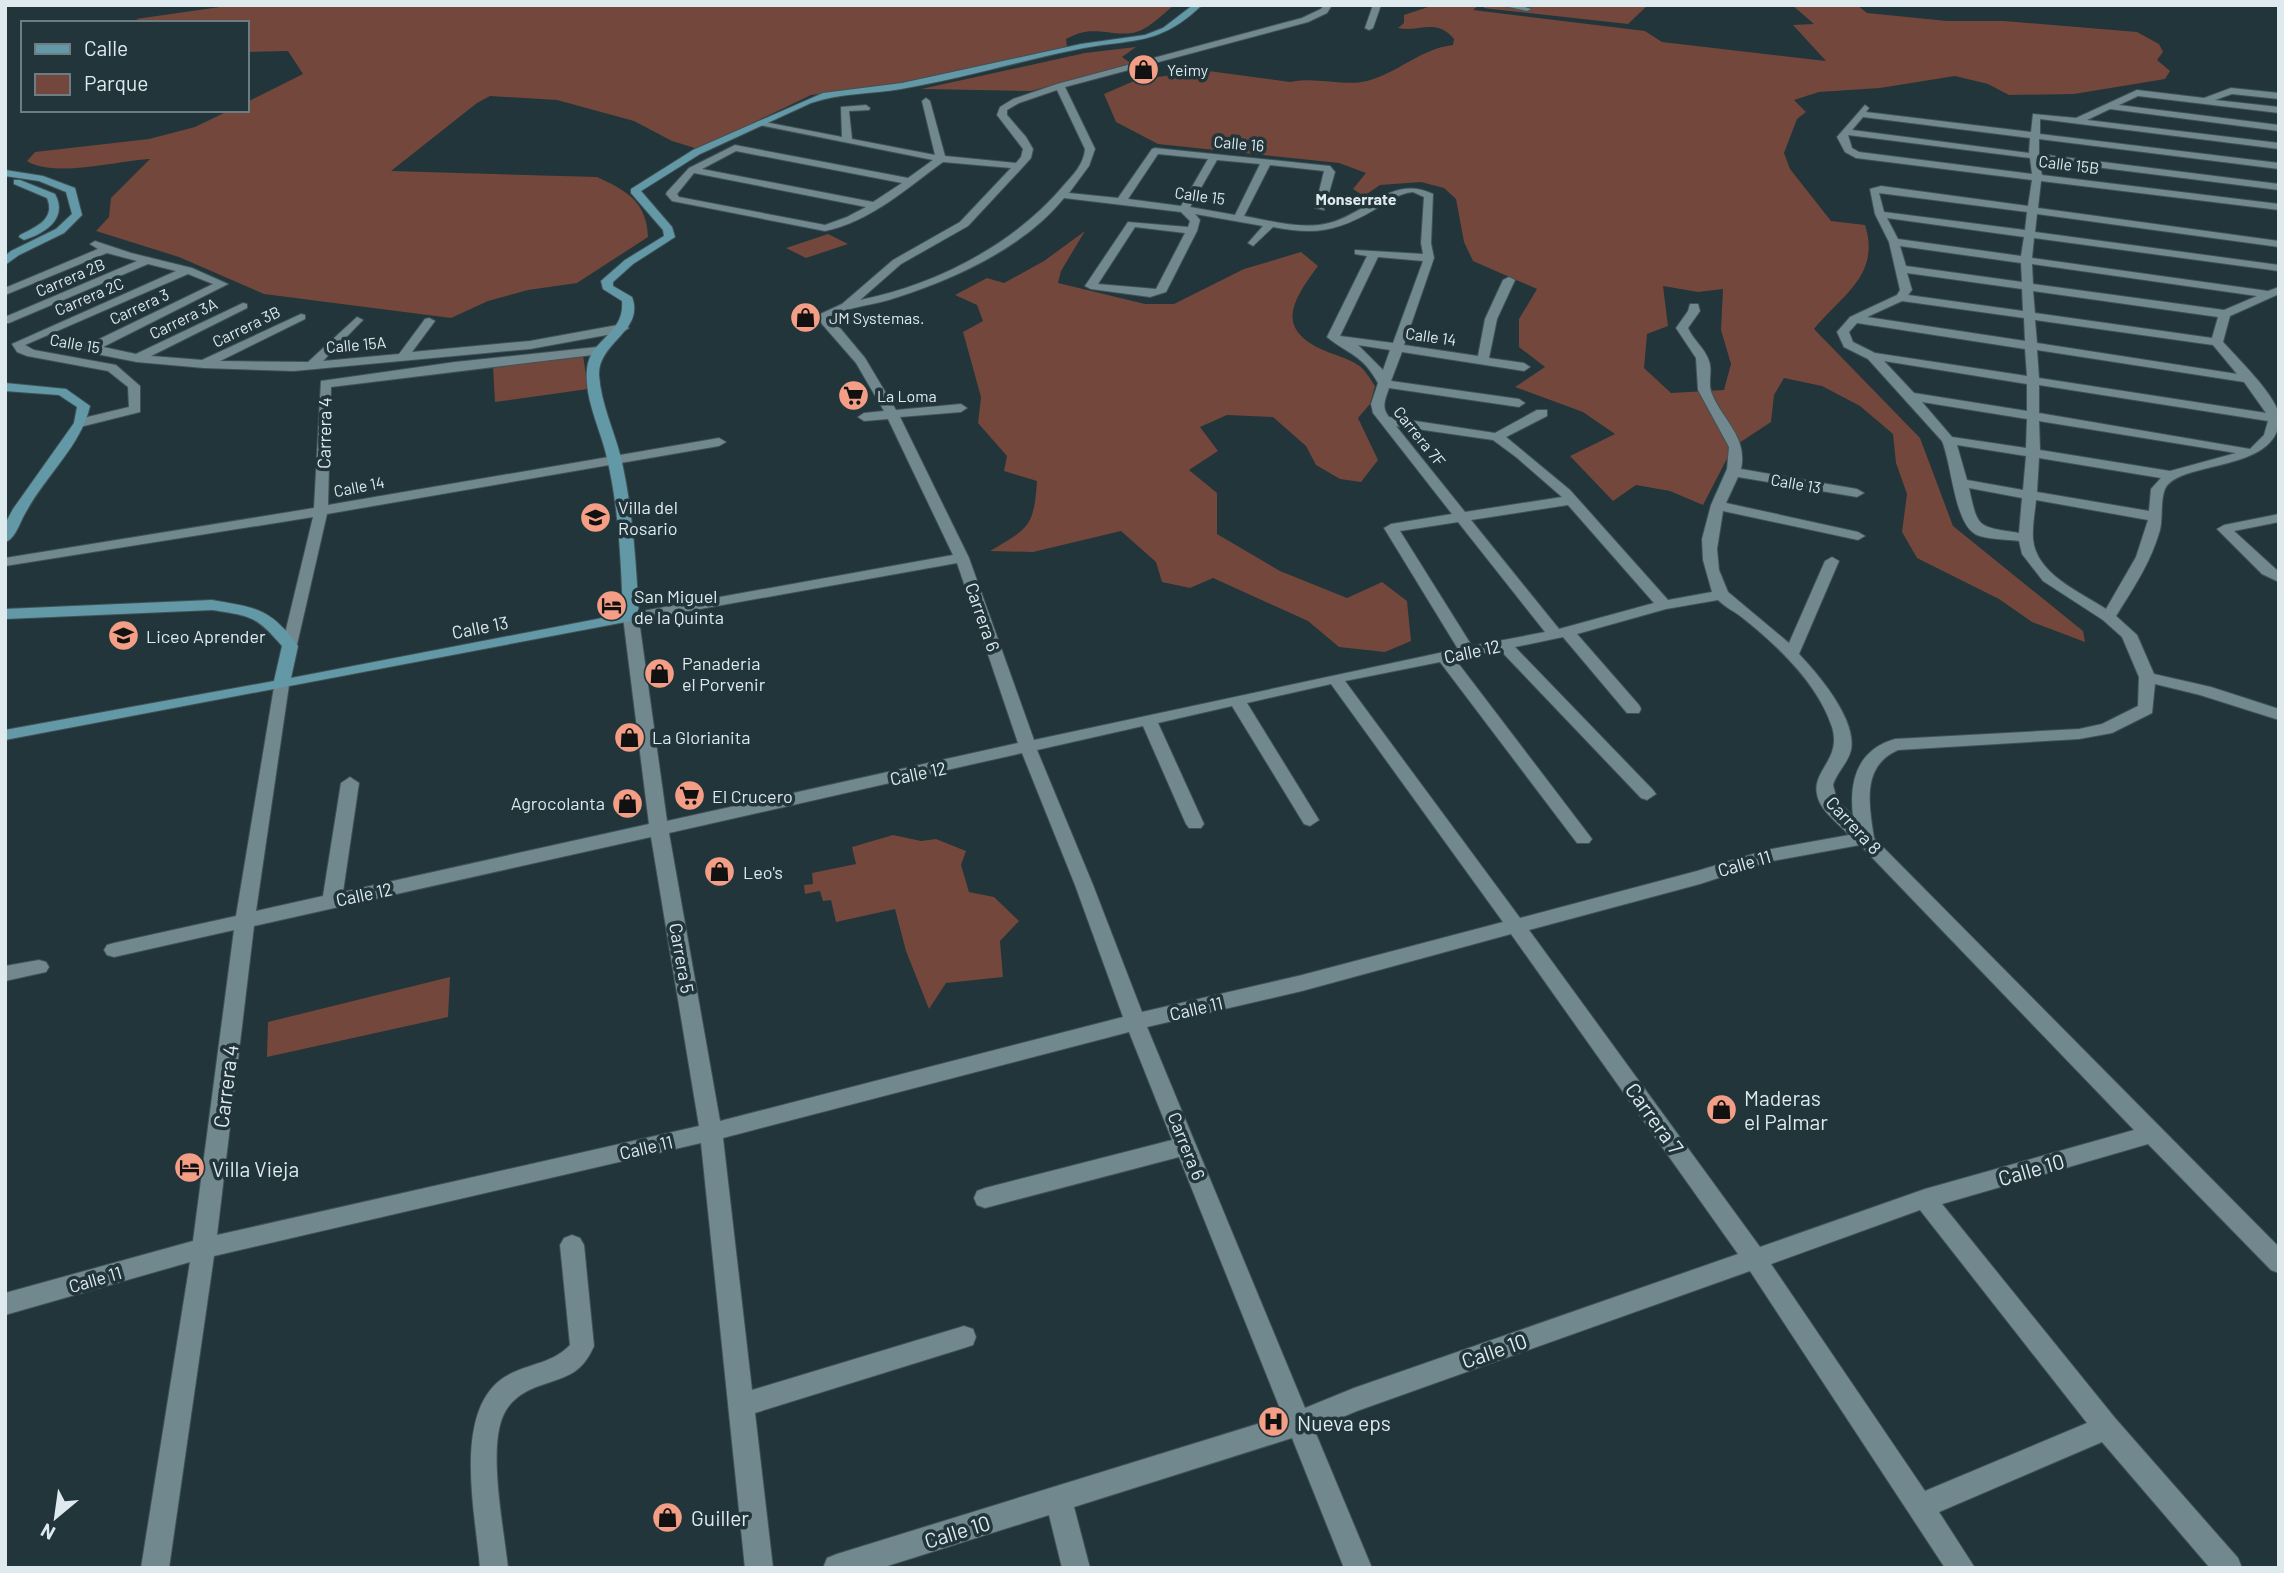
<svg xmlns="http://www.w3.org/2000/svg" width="2284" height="1573" viewBox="0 0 2284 1573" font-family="Barlow,sans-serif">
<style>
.green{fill:#73473b;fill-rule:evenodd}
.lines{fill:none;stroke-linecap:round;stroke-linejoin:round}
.street-casing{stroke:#405257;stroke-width:2}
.secondary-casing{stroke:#405257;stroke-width:2}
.street{fill:#71888e;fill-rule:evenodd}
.secondary{fill:#6399a6;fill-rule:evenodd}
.labels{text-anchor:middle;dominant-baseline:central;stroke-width:7;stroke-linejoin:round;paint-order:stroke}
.far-poi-label{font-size:16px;fill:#deeaee;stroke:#21353b;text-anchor:start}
.far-street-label{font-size:16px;fill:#deeaee;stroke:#21353b}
.far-neighbourhood-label{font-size:16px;font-weight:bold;fill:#deeaee;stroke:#21353b}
.street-label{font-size:18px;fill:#deeaee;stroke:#21353b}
.poi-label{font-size:18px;fill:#deeaee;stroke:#21353b;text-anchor:start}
.near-street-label{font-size:21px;fill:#deeaee;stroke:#21353b}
.near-poi-label{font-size:21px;fill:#deeaee;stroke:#21353b;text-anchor:start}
</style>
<rect width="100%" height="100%" fill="#21353b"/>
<g class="green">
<path d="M234 5H1174C1163 14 1147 31 1132 33 1105 36 1094 24 1066 39L1067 47 1026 58 895 84 811 95 698 149 672 141 634 121 557 100 490 96 477 103 391 171 597 177C626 190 647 202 648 237L577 283 528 290 488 301 451 318 264 294 179 257 96 231 109 217 111 198 150 159C117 161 53 178 27 161L35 152 149 139 195 127 230 110H247V102L303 74 288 51 247 52V23H146L136 19Z"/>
<path d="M1434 5H1479L1473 10 1645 31 1662 42 1826 61 1793 25 1814 24 1792 5H1857L1867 13 1947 21H2004L2137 32 2159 44 2163 52 2157 60 2170 71 2165 79 2074 94 2009 95 1988 84 1955 76 1880 88 1819 92 1794 100 1806 112 1797 119 1784 153 1790 169 1831 221 1865 225C1881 275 1842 295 1814 329L1920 438 1953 526 2083 631 2085 642 2032 622 1999 599 1917 558 1902 532 1907 494 1896 463 1893 434 1860 406 1822 386 1784 378 1774 395 1771 422 1733 447 1703 505 1670 491 1636 485 1613 501 1570 456 1615 434 1583 412 1515 387 1545 367 1519 347V319L1537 289 1473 261 1464 242 1456 199 1444 188 1421 182 1380 185 1364 196 1353 189 1366 173 1339 163 1158 144 1116 122 1104 94 1134 81 1201 70 1290 82C1315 76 1344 87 1367 81 1398 73 1420 49 1453 45L1454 39C1436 17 1418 33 1398 28L1404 23V15ZM1663 286 1698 292 1723 289 1721 330 1731 364 1724 390 1671 393 1644 368 1647 334 1668 326Z"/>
<path d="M1487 5H1648L1628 24 1483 8Z"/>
<path d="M1136 47 1122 57 1132 64 1031 91 921 89 1085 53Z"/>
<path d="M1085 231 1061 271 1058 283 1145 304H1174L1244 269 1301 252 1318 266C1293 300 1274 328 1323 350 1334 355 1348 358 1358 365 1365 369 1370 379 1375 386L1370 404 1358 418 1378 460 1361 482 1340 479 1316 465 1306 446 1273 417 1227 415 1200 427 1218 451 1189 470 1217 493V534L1280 571 1347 598 1382 582 1407 601 1411 641 1385 652 1339 647 1308 621 1213 578 1190 588 1162 582 1156 562 1121 531 1033 552 990 551C1028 528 1034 528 1037 481L1004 471 1007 456 978 423 981 397 963 332 983 321 977 305 955 295 987 278 1004 283 1044 261Z"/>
<path d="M828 234 848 244 806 258 786 248Z"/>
<path d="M583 355 588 389 495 402 493 367Z"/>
<path d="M893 835 921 841 936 839 966 851 961 865 969 892 994 897 1019 921 1000 941 1003 977 946 983 929 1009 906 951 895 909 836 922 831 900 823 901 820 891 805 894 804 885 813 884 812 873 856 864 852 847Z"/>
<path d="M450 977 448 1017 267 1057 268 1022Z"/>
</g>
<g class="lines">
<defs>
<g id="street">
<path d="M1324 5H1332L1327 13 1308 22 1065 87 1095 149 1089 166 1069 193 1118 198 1152 149 1155 148 1330 166 1335 172 1324 210 1315 208 1324 171 1270 165 1244 216C1272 221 1302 230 1329 223 1368 213 1392 174 1433 194L1431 243 1434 258 1404 345 1478 356 1485 319 1503 280 1509 277 1515 280 1497 319 1489 358 1524 363 1530 367 1524 371 1402 352 1391 381 1519 399 1525 403 1519 407 1389 388C1385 400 1381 407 1389 417L1495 433 1537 410H1547V416L1506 437 1570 490 1668 600 1712 592 1703 560 1702 539 1711 505 1727 469 1729 447 1698 390 1696 358 1676 328 1688 311 1690 304H1698L1700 311 1688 328C1693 340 1705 348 1709 361 1713 371 1707 383 1712 394 1723 421 1748 437 1741 469L1857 489 1864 493 1857 497 1738 477 1726 503 1858 532 1865 536 1858 540 1723 511 1717 549 1719 570 1728 592 1789 643 1825 561 1832 557 1839 561 1799 654C1819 675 1857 720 1851 750 1848 763 1837 772 1833 785L1837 800 1853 816C1849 781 1857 750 1895 739L2079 729 2102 724 2138 706 2139 677 2122 637 2103 620 2043 581 2022 554 2019 541C2007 539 1986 540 1975 534 1954 521 1952 465 1942 441L1868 359 1844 347 1837 332 1850 317 1897 295 1900 290 1889 242 1875 214 1870 189 1881 186 2028 206 2032 180 1856 158 1845 152 1837 137 1865 105 1869 108 1866 112 2031 132 2033 114 2076 118 2137 90 2204 98 2231 88 2279 93V99L2232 94 2215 100 2279 107V113L2138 96 2119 105 2279 125V131L2110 109 2087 120 2279 143V149L2040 119V134L2279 163V169L2039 139V154L2279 184V190L2039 160 2042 175 2279 204V210L2041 181 2038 208 2279 241V247L2037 214 2035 232 2279 265V271L2034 238 2032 258 2268 291 2279 287V294L2230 316 2223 342C2238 359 2273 392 2279 414 2284 474 2179 459 2165 489 2160 501 2163 518 2160 530 2151 562 2133 589 2116 616L2137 635 2154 674 2211 687 2279 709V720L2200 695 2155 684 2152 713 2112 733 2079 739 1898 750C1861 766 1869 805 1874 838L2279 1247V1273L2271 1270 2148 1144 1942 1204 2115 1418 2238 1558 2242 1568H2210L2102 1442 1939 1512 1975 1568H1945L1750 1271 1357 1411 1314 1429 1372 1568H1344L1292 1438 1074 1507 1090 1568H1062L1049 1515 881 1568H823L827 1558 837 1554 1283 1416 1179 1157 985 1208 977 1205 974 1198 977 1191 985 1188 1172 1140 1129 1032 723 1138 752 1390 964 1326 973 1329 976 1337 973 1345 964 1348 755 1413 773 1568H745L701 1143 214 1256 169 1568H141L190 1262 5 1315V1293L193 1241 234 930 114 957 107 955 104 950 107 945 114 943 236 916 275 681 281 680 289 685 256 911 323 896 341 783 350 777 359 783 343 892 649 824 623 617 626 614 953 555 888 419 864 421 858 417 864 413 884 411 856 363 822 324 818 315 842 304 893 260 960 222 1011 168 943 162C907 188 870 222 825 231L672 201 666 194 667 192 689 168 735 145 908 178 933 160 754 124 759 121 842 137 841 107 866 105 870 108 869 110 849 111 852 139 935 155 922 101 926 98 930 101 945 156 1016 163 1021 157 1023 149 997 115 1000 107 1013 99 1057 84 1302 18 1321 9ZM1057 90 1085 149C1084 164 1073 175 1064 185 1014 245 935 285 860 300L901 264 968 226 1022 168 1031 158 1033 149 1026 137 1007 115V110L1019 103ZM1863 117 2030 138 2029 153 1852 130ZM1848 135 2030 158 2032 174 1859 152 1852 148ZM736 151 902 183 873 202 702 169ZM1158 154 1208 159 1181 206 1128 199ZM1217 160 1260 164 1235 215 1190 207ZM694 173 866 207 847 217 825 225 679 197 677 194ZM1413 192 1424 197 1421 243 1423 254 1355 250V254L1367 256 1327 337C1349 355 1362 354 1378 383L1371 404 1373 413 1452 514 1391 524 1384 528 1458 649 1034 740 969 558 900 417 961 412 967 408 961 404 896 410 865 358 830 316C851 306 876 305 898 297 957 278 1024 247 1064 198L1181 212 1190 221 1188 227 1128 222 1085 286 1091 289 1150 297 1166 292 1197 231 1200 220 1195 214 1263 226 1248 243 1253 246 1273 227C1315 235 1336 232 1374 210 1386 203 1399 193 1413 192ZM1879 193 2027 212 2025 230 1884 212ZM1887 218 2024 237 2021 256 1898 239ZM1135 227 1185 233 1156 289 1098 284ZM1900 246 2021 263 2022 282 1906 266ZM1378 257 1423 261 1393 343 1340 336ZM2032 264 2257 296 2224 310 2033 284ZM1907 273 2022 289 2023 311 1908 295 1912 290ZM2033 291 2218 317 2212 338 2035 313ZM1902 301 2024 318 2025 341 1867 317ZM2035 320 2213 345 2237 374 2037 343ZM1857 323 2025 349 2027 376 1875 353 1853 342 1849 332ZM1358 345 1390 350 1383 370ZM2037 350 2244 382 2266 413 2039 378ZM1884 361 2027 384V411L1914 393ZM2039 385 2268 421 2264 435 2250 449 2039 413ZM1922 402 2027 419 2026 448 1952 437ZM2039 421 2236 453 2170 471 2040 450ZM1396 426 1493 440 1516 457 1562 497 1465 512ZM1957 445 2026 456 2023 490 1967 480ZM2039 458 2161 478 2151 489 2149 511 2037 492ZM1969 488 2022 498 2019 533C1978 526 1978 530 1969 488ZM2036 500 2148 520 2136 557 2106 609C2080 592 2036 574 2033 539 2032 526 2035 512 2036 500ZM1568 505 1654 603 1559 629 1471 520ZM1458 522 1545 632 1472 646 1400 531ZM957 563 1018 743 667 821 639 620ZM1718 600C1726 608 1736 612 1744 619 1779 647 1818 684 1832 727 1843 763 1805 772 1820 803 1826 815 1840 825 1849 835L1766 850 1697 871 1520 918 1345 681 1440 662 1577 843H1589L1592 839 1589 835 1455 659 1500 650 1641 798 1647 800 1656 794 1653 790 1515 647 1563 637 1627 713H1639L1641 709 1639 705 1577 634 1666 609ZM1331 684 1503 922 1302 975 1142 1012 1093 885 1037 750 1143 726 1186 824 1189 828H1201L1204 824 1158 723 1232 706 1304 824 1310 826 1319 820 1247 703ZM1022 753 1075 885 1123 1017 720 1121 669 833ZM651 837 699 1126 217 1235 254 926ZM1860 845 2134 1130 1925 1189 1760 1247 1529 930 1700 884 1767 862ZM1511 934 1738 1254 1354 1388 1305 1408 1147 1027 1302 991ZM1920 1210 2087 1423 1925 1491 1771 1264Z"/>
<path d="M1373 5H1381L1373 28 1369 30 1365 28Z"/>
<path d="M1500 5H1519L1531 9 1527 11Z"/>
<path d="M95 241 131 253 192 268 228 284 103 347 136 354 243 303 247 304V308L151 356 202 360 301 314 305 315V319L220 361 308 362 357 317 363 320 361 322 323 361 399 354 425 319 429 318 435 321 412 352 530 341 623 324 629 328 623 332 530 349 294 371 204 368 137 362 86 352 84 349 87 345 213 284 188 274 25 345 34 350 116 365 140 386V412L80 427 74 423 75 420 129 407 128 387 108 371 27 356 17 352 12 344 176 271 148 264 9 323H5V317L137 261 107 253 5 295V288L98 249 90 244Z"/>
<path d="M597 347 601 348V354L331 387 328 505 719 438 726 442 719 446 327 514 296 649H284L282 646 313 517 5 566V558L314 508 321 381 455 362Z"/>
<path d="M2279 514V522L2234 531 2279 572V582L2262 574 2217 529 2224 525Z"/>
<path d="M39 960 46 962 49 967 46 972 5 981V966Z"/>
<path d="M572 1235 580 1238 584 1245 594 1346C581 1376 564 1377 536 1387 523 1392 510 1401 504 1414 487 1448 504 1529 508 1568H480C476 1516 452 1413 503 1378 524 1364 553 1364 570 1345L560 1245 564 1238Z"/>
</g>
<g id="secondary">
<path d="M1193 5H1202C1158 47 1133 38 1079 49 1019 61 961 79 901 89 871 94 840 93 811 103L700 154 641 191 672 227 675 237 633 264 613 282V286L632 297C645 331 598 342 599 375 601 404 614 430 621 458 633 510 636 564 639 617L636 620 5 740V730L274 681 282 646C256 616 251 616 212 610L5 619V609L212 600C257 608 270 608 298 646L291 678 623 614C621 562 619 509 607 458 601 430 584 399 587 369 590 338 625 335 622 301L603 289 601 281 625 260 664 236 663 230 631 193V189L693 150 823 93 902 83 1081 44 1145 35 1163 28Z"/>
<path d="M5 170 43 176 75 188 82 215 64 233 19 255 5 265V256L11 251 56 229 72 214 66 192 39 181 5 176Z"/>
<path d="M14 180H20L55 194C68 218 46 233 24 240L19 237 20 235C36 227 56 219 47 198L14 184Z"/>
<path d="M5 383 66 389 90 406C81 446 45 476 26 512 20 521 16 539 5 542V524L13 509 74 423 77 407 59 395 5 391Z"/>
</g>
</defs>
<use href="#street" class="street-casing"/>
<use href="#secondary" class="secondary-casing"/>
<use href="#street" class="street"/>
<use href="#secondary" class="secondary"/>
</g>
<defs>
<symbol id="shop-disc" viewBox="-11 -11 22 22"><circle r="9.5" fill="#f49e86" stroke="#21353b"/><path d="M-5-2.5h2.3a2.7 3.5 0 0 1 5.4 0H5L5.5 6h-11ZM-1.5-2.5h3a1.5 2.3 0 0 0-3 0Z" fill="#111"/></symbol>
<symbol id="supermarket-disc" viewBox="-11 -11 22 22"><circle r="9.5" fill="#f49e86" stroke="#21353b"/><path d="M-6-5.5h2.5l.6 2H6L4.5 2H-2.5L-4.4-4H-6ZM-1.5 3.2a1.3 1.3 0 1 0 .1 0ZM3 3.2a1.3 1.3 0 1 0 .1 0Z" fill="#111"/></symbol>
<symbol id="school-disc" viewBox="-11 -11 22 22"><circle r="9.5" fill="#f49e86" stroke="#21353b"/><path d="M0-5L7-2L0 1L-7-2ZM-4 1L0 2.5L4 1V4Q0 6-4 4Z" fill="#111"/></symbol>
<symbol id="hotel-disc" viewBox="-11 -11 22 22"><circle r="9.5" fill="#f49e86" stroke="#21353b"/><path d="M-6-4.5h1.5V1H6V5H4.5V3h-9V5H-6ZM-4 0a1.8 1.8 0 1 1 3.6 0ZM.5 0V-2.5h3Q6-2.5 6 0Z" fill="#111"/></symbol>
<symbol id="hospital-disc" viewBox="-11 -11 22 22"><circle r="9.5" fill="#f49e86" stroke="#21353b"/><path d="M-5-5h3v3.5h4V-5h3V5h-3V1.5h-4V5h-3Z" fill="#111"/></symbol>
</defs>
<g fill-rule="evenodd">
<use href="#shop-disc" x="1126" y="52" width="35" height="35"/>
<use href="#shop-disc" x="788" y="300" width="35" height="35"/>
<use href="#supermarket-disc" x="836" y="378" width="35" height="35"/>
<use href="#school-disc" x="578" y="500" width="35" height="35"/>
<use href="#hotel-disc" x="594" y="588" width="35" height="35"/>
<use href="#school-disc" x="106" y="618" width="35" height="35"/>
<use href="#shop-disc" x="642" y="656" width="35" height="35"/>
<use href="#shop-disc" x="612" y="720" width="35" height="35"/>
<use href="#supermarket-disc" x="672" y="778" width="35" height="35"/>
<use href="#shop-disc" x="610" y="786" width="35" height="35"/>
<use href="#shop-disc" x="702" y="854" width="35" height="35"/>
<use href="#shop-disc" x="1704" y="1092" width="35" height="35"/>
<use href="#hotel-disc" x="172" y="1150" width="35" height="35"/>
<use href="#hospital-disc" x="1256" y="1404" width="35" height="35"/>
<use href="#shop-disc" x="650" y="1500" width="35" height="35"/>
</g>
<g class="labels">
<g class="far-poi-label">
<text x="1167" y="69">Yeimy</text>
<text x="829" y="317">JM Systemas.</text>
<text x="877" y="395">La Loma</text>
</g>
<g class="far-street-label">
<text transform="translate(1239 143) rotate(5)">Calle 16</text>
<text transform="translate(2069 164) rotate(7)">Calle 15B</text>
<text transform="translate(1200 195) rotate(8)">Calle 15</text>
<text transform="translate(70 277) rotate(-23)">Carrera 2B</text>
<text transform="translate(89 296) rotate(-23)">Carrera 2C</text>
<text transform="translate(139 306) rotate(-25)">Carrera 3</text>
<text transform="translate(183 318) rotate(-26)">Carrera 3A</text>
<text transform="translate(246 326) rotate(-26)">Carrera 3B</text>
<text transform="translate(1431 336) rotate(8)">Calle 14</text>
<text transform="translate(75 343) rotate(10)">Calle 15</text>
<text transform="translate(356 344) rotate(-5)">Calle 15A</text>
<text transform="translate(1420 436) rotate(51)">Carrera 7F</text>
<text transform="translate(1796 483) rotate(10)">Calle 13</text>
<text transform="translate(359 486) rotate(-11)">Calle 14</text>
</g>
<g class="far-neighbourhood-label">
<text x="1356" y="198">Monserrate</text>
</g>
<g class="street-label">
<text transform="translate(324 433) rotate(-89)">Carrera 4</text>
<text transform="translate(983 617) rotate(71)">Carrera 6</text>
<text transform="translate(480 627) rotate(-11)">Calle 13</text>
<text transform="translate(1472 651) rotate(-12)">Calle 12</text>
<text transform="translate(918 773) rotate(-12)">Calle 12</text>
<text transform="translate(1854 825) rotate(47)">Carrera 8</text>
<text transform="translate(1744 863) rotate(-16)">Calle 11</text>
<text transform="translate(364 894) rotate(-12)">Calle 12</text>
<text transform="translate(682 958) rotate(80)">Carrera 5</text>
<text transform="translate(1196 1008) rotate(-13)">Calle 11</text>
<text transform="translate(1187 1146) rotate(68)">Carrera 6</text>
<text transform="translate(646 1147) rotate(-13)">Calle 11</text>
<text transform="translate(95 1279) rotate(-16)">Calle 11</text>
</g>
<g class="poi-label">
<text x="618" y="507">Villa del<tspan x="618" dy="21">Rosario</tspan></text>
<text x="634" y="596">San Miguel<tspan x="634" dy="21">de la Quinta</tspan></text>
<text x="146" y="636">Liceo Aprender</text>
<text x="682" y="663">Panaderia<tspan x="682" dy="21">el Porvenir</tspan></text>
<text x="652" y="737">La Glorianita</text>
<text x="712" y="796">El Crucero</text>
<text x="605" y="803" text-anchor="end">Agrocolanta</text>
<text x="743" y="872">Leo's</text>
</g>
<g class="near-street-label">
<text transform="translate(225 1086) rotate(-83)">Carrera 4</text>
<text transform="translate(1655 1118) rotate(54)">Carrera 7</text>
<text transform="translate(2031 1169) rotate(-16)">Calle 10</text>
<text transform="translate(1494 1350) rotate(-19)">Calle 10</text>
<text transform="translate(957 1531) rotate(-17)">Calle 10</text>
</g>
<g class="near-poi-label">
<text x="1744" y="1097">Maderas<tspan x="1744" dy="24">el Palmar</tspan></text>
<text x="212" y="1168">Villa Vieja</text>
<text x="1297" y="1422">Nueva eps</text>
<text x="691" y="1517">Guiller</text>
</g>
</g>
<rect width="2284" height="1573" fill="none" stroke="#deeaee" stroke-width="14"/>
<rect x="21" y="21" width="228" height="91" fill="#21353b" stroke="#6d7d83" stroke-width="2"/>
<rect x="35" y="44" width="35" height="10" fill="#6399a6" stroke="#6d7d83" stroke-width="2"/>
<text x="84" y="56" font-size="21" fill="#deeaee">Calle</text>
<rect x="35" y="74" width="35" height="21" fill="#73473b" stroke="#6d7d83" stroke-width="2"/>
<text x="84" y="91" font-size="21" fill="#deeaee">Parque</text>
<g transform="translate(56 1517) rotate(209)" stroke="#21353b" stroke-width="5" paint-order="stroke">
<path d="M0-5L12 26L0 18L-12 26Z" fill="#deeaee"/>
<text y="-10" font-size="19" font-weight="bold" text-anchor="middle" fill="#deeaee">N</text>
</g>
</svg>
